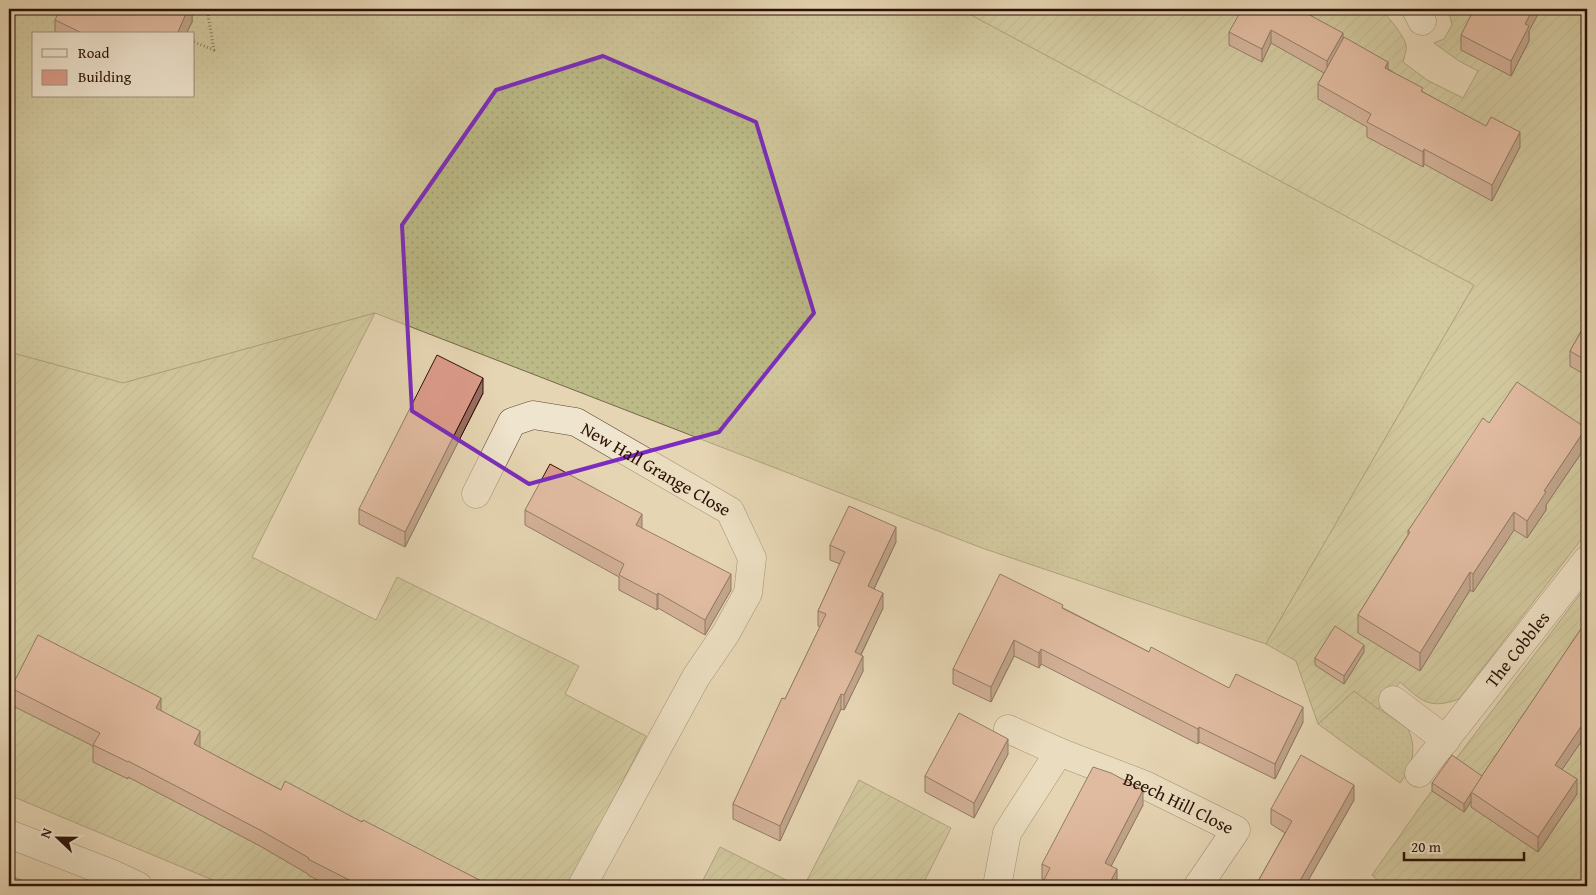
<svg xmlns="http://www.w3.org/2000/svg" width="1596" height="895" viewBox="0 0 1596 895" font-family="'Gentium Book Plus',serif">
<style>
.grass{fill:url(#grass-dots);stroke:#746647;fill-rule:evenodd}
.garden{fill:url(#garden-furrows);stroke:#746647}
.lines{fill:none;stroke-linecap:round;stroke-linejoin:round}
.street-casing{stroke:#5a4231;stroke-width:29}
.path{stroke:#2c1106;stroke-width:3;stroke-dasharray:1 2.5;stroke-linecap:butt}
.street{stroke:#efe4ce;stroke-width:28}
.wall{fill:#bd8678;stroke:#2c1106}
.shaded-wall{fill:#9a6d61;stroke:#2c1106}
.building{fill:#dc9c8b;stroke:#2c1106}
.marked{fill:none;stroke:#7b2cbf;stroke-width:4;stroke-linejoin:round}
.labels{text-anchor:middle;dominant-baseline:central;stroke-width:4.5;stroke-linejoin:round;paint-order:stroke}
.street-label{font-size:18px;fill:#2c1106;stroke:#efe4ce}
</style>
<defs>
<pattern id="grass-dots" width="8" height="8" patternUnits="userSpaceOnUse" patternTransform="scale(1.25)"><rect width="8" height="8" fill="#bcbb88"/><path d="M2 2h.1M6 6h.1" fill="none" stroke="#a2a074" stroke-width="1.8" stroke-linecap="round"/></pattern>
<pattern id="garden-furrows" width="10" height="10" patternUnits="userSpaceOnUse" patternTransform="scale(1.25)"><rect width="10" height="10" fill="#bcbb88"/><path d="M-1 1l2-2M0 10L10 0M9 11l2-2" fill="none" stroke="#a2a074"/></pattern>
</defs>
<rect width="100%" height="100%" fill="#e6d5b3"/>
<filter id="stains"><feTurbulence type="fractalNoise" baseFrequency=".004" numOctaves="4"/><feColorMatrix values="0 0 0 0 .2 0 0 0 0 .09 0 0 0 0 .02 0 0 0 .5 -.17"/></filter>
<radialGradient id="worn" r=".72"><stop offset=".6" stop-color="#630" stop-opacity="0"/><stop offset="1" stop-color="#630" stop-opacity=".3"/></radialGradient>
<g class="grass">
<path d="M9 9H960L1474 285 1266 644 982 548 375 313 123 383 9 352ZM34 34H194V96H34Z"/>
<path d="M1354 691 1408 729C1417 748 1413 766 1400 783L1318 724Z"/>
</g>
<g class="garden">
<path d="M960 9H1364L1366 12 1371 9H1380C1387 15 1405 37 1406 45 1407 50 1404 57 1403 62L1427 80 1463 98 1478 71 1459 61 1434 43 1444 39 1452 25 1448 9H1587V532L1459 699C1429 710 1422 701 1400 682L1378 709 1354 691 1318 724 1296 661 1266 644 1474 285Z"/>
<path d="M375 313 252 557 376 620 397 577 579 666 565 694 646 736 569 886H227L9 795V352L123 383Z"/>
<path d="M1587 585V886H1384L1372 875 1425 800Z"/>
<path d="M859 780 951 828 922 886H804Z"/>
<path d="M720 847 798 886H700Z"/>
<path d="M9 875 37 886H9Z"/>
</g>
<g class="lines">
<defs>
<g id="street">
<path d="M1416 9 1422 21"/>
<path id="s1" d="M476 494 512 422 533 415 576 422 730 511 752 558 748 593 726 633 696 677 582 886"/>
<path d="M1393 700 1446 740"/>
<path id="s2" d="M1008 729 1059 752 1145 785 1236 830 1198 886"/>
<path id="s3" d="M1419 773 1587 560"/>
<path d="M9 834 110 873 138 886"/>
<path d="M997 886 1007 833 1059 752"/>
</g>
</defs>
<use href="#street" class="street-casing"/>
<path class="path" d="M194 42 214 50 207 9"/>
<use href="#street" class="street"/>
</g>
<g class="wall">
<path d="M192 9V22L186 34H55V20Z"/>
<path d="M1305 13 1343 39 1423 92 1520 147 1492 201 1424 164 1423 167 1367 137V127L1318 99V84L1324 73 1271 43 1262 62 1229 45V32Z"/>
<path d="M1529 31V41L1511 76 1461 50V35Z"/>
<path d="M1587 321V376L1570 366V351Z"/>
<path d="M483 393 405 547 359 524V509Z"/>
<path d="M1489 423 1586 446 1546 505V510L1527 538 1514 530 1473 592 1470 590 1420 671 1358 633V615L1408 535V531Z"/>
<path d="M525 510 642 528 731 590 705 635 658 608 657 610 619 590V577L525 525Z"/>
<path d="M896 542 874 589 883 608 861 655 863 671 844 710 841 709 780 841 733 819V804L785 699 820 627 818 626V611L840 564 830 560V545Z"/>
<path d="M1063 608 1149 652 1303 722 1275 779 1199 742 1198 744 1041 664 1039 668 1014 656 991 702 953 684V669Z"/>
<path d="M1587 620V733L1562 769 1577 794 1538 852 1471 807V801L1464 812 1432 791V783L1482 776Z"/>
<path d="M1364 652 1344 684 1315 665V658Z"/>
<path d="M11 688 161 710 200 748 281 790 362 822 491 886H329L308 875V874L260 846 128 777V779L93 762V746L11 705Z"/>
<path d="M1008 754 974 818 925 792V776Z"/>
<path d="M1354 800 1305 886H1256V885L1285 833 1271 824V809Z"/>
<path d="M1143 805 1111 866 1117 884 1044 880 1042 879V864Z"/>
</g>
<g class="shaded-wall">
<path d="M188 9H192V22L186 34H177Z"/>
<path d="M1533 9H1541L1529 31V41L1511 76V61L1525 24Z"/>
<path d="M1271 30V43L1262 62V49Z"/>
<path d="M1343 33V46L1327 74V61Z"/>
<path d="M1388 62V77L1385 68Z"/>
<path d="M1520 132V147L1492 201V185Z"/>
<path d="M1424 149V164L1423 167V152Z"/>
<path d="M483 378V393L405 547V532Z"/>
<path d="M1586 428V446L1546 505V510L1527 538V521L1544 491Z"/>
<path d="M1514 512V530L1473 592V574Z"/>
<path d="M642 514V530L636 525Z"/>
<path d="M896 527V542L868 601V586Z"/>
<path d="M1470 572V590L1420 671V653Z"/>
<path d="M731 574V590L705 635V620Z"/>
<path d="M658 593V608L657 610V595Z"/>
<path d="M883 593V608L855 667V652Z"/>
<path d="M1014 640V656L991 702V687Z"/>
<path d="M1364 645V652L1344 684V676Z"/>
<path d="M1041 649V664L1039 668V653Z"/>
<path d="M863 656V671L844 710V695Z"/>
<path d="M841 694V709L780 841V826Z"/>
<path d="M161 698V714L156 708Z"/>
<path d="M1303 707V722L1275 779V764Z"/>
<path d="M1587 718V733L1555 780V765Z"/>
<path d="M1199 727V742L1198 744V729Z"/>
<path d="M200 731V748L194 744Z"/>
<path d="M1008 739V754L974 818V803Z"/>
<path d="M1577 779V794L1538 852V837Z"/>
<path d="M1354 785V800L1305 886H1297Z"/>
<path d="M1143 790V805L1105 878V863Z"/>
<path d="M1471 793V801L1464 812V804Z"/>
<path d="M1117 869V884L1116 886H1108Z"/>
</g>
<g class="building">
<path d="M60 9H188L177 34H84L55 20Z"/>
<path d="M1242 9H1305L1304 12 1343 33 1327 61 1271 30 1262 49 1229 32Z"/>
<path d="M1474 9H1533L1525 24 1529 26 1511 61 1461 35Z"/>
<path d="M1344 37 1388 62 1385 68 1423 88 1421 91 1486 126 1491 117 1520 132 1492 185 1424 149 1423 152 1367 122 1371 114 1318 84Z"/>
<path d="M1587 321V361L1570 351Z"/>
<path d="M437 355 483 378 405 532 359 509Z"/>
<path d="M1517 382 1586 428 1544 491 1546 492 1527 521 1514 512 1473 574 1470 572 1420 653 1358 615 1410 532 1408 531 1483 418 1489 423Z"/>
<path d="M550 464 642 514 636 525 731 574 705 620 658 593 657 595 619 575 624 564 525 510Z"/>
<path d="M849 506 896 527 868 586 883 593 855 652 863 656 844 695 841 694 780 826 733 804 782 698 785 699 826 614 818 611 845 552 830 545Z"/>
<path d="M1000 574 1063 605 1062 608 1149 652 1151 647 1229 688 1236 674 1303 707 1275 764 1199 727 1198 729 1041 649 1039 653 1014 640 991 687 953 669Z"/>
<path d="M1587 620V718L1555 765 1577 779 1538 837 1471 792Z"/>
<path d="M1335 626 1364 645 1344 676 1315 658Z"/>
<path d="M38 635 161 698 156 708 200 731 194 744 281 790 285 781 362 822 363 820 491 886H361L308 859 309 858 260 830 128 761V762L93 745 100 733 11 688Z"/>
<path d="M959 713 1008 739 974 803 925 776Z"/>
<path d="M1301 755 1354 785 1297 886H1259L1256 885 1292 821 1271 809Z"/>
<path d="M1452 755 1482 776 1464 804 1432 783Z"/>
<path d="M1093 767 1111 773 1143 790 1105 863 1117 869 1108 886H1041L1050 868 1042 864Z"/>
</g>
<path d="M0 0H1596V895H0ZM603 56 756 122 814 313 719 432 529 484 412 411 402 225 496 90Z" fill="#e6d5b3" fill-opacity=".55" fill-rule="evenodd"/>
<path class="marked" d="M603 56 756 122 814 313 719 432 529 484 412 411 402 225 496 90Z"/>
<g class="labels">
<g class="street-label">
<text stroke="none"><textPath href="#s1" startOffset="239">New Hall Grange Close</textPath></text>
<text stroke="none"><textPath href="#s3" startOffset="158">The Cobbles</textPath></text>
<text stroke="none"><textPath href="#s2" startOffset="186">Beech Hill Close</textPath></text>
</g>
</g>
<rect width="1596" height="895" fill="none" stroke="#e6d5b3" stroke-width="30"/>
<rect x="10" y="10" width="1576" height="875" fill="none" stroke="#2c1106" stroke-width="2.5"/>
<rect x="15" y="15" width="1566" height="865" fill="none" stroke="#2c1106"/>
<rect x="32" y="32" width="162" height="65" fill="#efe4ce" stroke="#a1907e"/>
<rect x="42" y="49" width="25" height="8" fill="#efe4ce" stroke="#a1907e"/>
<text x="78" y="58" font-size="15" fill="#2c1106">Road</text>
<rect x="42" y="70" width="25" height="15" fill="#dc9c8b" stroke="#a1907e"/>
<text x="78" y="82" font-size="15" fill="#2c1106">Building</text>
<g transform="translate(58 838) rotate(292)" stroke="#efe4ce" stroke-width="4" paint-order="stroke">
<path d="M0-4L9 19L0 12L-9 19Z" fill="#2c1106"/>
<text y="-8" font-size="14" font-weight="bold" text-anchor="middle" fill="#2c1106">N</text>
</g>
<path d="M1404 852v8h120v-8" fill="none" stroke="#2c1106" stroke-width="2.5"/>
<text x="1411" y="852" font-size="15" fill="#2c1106" stroke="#efe4ce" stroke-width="4" paint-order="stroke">20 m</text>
<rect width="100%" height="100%" filter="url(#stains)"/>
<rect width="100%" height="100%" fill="url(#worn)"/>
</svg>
